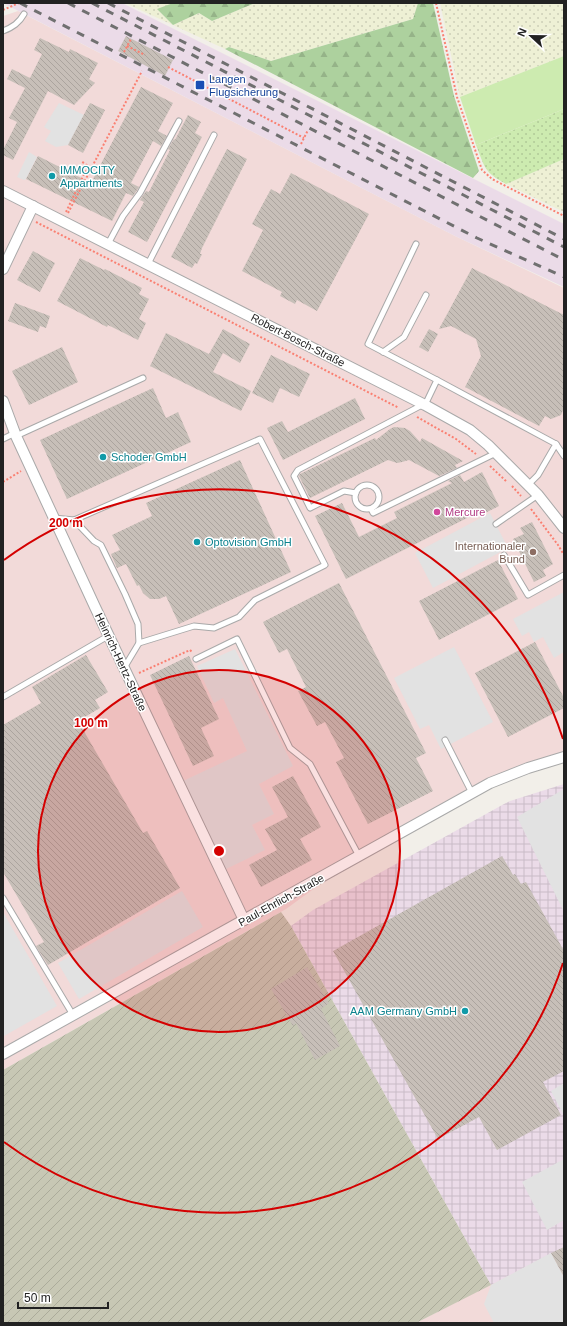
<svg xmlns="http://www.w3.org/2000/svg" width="567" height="1326" viewBox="0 0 567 1326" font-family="Arial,sans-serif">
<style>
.commercial{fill:#f2dad9}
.industrial{fill:url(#industrial-grid)}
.railway{fill:#ebdbe8}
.construction{fill:url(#construction-furrows)}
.farmland{fill:url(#farmland-dots)}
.grass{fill:url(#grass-dots)}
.forest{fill:url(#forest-firs)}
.garden{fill:#cdebb0}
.parking{fill:#e2e2e2}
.building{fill:url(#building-back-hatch)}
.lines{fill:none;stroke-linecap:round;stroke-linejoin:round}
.service-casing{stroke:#a9a9a9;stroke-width:7}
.minor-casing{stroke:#a9a9a9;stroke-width:12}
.path{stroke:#fa8072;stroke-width:2;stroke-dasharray:2 2;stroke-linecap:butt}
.service{stroke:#fff;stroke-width:5}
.minor{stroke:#fff;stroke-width:10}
.rail{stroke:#707070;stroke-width:3;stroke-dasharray:8 8;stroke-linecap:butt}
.ring{fill:none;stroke:#d40000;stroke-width:2}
.transit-dot{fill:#1a4fb4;stroke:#fff;stroke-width:1.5}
.culture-dot{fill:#0f9aa8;stroke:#fff;stroke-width:1.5}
.hotel-dot{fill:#d1479c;stroke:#fff;stroke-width:1.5}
.education-dot{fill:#8d6e63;stroke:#fff;stroke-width:1.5}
.labels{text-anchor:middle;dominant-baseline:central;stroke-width:3;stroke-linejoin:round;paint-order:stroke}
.transit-label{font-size:11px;fill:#164399;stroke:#fff;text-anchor:start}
.culture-label{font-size:11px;fill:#0d838f;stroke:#fff;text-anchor:start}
.street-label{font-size:11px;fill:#222;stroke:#fff}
.hotel-label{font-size:11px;fill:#b23c85;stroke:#fff;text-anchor:start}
.education-label{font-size:11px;fill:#785e54;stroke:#fff;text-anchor:end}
.centre{fill:#d40000;stroke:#fff;stroke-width:2}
.ring-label{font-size:12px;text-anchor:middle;font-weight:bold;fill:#d40000;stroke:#fff;stroke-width:3;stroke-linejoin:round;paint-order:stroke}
</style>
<defs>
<pattern id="industrial-grid" width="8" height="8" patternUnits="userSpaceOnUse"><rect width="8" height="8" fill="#ebdbe8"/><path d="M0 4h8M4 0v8" fill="none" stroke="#c9bcc7"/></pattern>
<pattern id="construction-furrows" width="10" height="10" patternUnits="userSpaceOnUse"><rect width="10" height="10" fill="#c7c7b4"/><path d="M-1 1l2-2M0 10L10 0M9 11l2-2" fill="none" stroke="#abab9a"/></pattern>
<pattern id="farmland-dots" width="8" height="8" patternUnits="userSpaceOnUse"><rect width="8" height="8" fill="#eef0d5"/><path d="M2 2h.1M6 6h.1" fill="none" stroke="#ccceb7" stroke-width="1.8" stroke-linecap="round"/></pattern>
<pattern id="grass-dots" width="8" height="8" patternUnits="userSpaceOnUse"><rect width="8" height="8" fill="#cdebb0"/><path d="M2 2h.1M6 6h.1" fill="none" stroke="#b0c997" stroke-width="1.8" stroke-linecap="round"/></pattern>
<pattern id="forest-firs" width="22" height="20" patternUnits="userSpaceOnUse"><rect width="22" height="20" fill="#add19e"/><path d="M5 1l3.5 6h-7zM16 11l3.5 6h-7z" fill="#95b388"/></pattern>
<pattern id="building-back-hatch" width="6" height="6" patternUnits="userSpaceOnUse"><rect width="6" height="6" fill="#c7bfb8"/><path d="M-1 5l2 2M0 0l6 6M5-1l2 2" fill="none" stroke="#aba49e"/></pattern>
</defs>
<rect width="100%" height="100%" fill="#f2efe9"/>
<g class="commercial">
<path d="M18 11 455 236 564 288V763L528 768 359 856 286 909 3 1070V16Z"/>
<path d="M564 1247V1323H416L551 1253Z"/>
</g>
<path class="industrial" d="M564 784V1247L491 1285 291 926 313 910 504 804 510 801Z"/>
<path class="railway" d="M3 3H122L564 224V287L455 236Z"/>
<path class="construction" d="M281 912 291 926 491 1285 416 1323H3V1070Z"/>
<g class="farmland">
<path d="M125 3H173L158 10 173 25 199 13 212 21 255 3H418L413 19 271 61 229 47 225 49Z"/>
<path d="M440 3H564V56L460 97Z"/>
<path d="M564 159V212L506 184Z"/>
</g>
<path class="grass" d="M564 109V159L506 184C484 172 485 168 476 145Z"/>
<g class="forest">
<path d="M173 3H255L212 21 199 13 173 25 157 9Z"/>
<path d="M418 3H433L454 96 479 171 473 178 225 49 229 47 271 61 413 19Z"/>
</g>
<path class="garden" d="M564 56V109L476 145 460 97Z"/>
<g class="parking">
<path d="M59 103 84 115 68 145 56 147 45 141 51 131 44 127Z"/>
<path d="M29 152 37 157 26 179 24 180 17 177Z"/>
<path d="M490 513 508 548 433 588 415 553Z"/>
<path d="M564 592V652L554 658 543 637 534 642 529 632 522 636 513 619Z"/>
<path d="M454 647 493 722 441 749 429 725 420 729 394 678Z"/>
<path d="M235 649 293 766 259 784 274 814 252 825 265 850 226 869 183 781 247 751 223 698 214 703 197 666Z"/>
<path d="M564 789V912L517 817Z"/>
<path d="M182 891 203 927 79 999 58 963Z"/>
<path d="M3 912 57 1006 4 1036 3 1034Z"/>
<path d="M564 1083V1116L551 1091Z"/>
<path d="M564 1159V1220L547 1230 522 1182Z"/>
<path d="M551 1253 564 1277V1323H494L484 1304 491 1285Z"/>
</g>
<g class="building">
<path d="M126 36 173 60 165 76 118 51Z"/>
<path d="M40 38 69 52 70 49 98 63 89 79 95 83 74 105 48 91 13 160 3 155V150L17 122 9 118 25 88 7 79 12 69 30 78 42 54 34 50Z"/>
<path d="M141 87 173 103 158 131 167 136 161 146 153 141 131 183 139 187 133 196 126 193 112 221 26 179 38 156 91 183Z"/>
<path d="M90 103 105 110 83 153 68 145Z"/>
<path d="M188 115 201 122 195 133 202 137 147 242 128 232 144 202 140 200 146 191 149 192 170 150 168 149 174 139 175 140Z"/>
<path d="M227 149 247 159 202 248 200 254H202L197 264 195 263 192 268 171 257Z"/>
<path d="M291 173 369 214 317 311 297 300 295 304 280 296 282 292 242 271 263 230 252 224 271 189 280 194Z"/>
<path d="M33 251 55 263 40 292 17 280Z"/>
<path d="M80 258 104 270 105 269 142 288 139 294 149 299 139 319 146 323 138 340 108 325 107 327 57 301Z"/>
<path d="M472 268 564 315V408L561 415 551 419 545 416 539 426 465 387 481 356 476 339 451 326 439 329Z"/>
<path d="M15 303 50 316 46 328 40 326 38 332 8 321Z"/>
<path d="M223 329 250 344 240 363 223 353 213 372 251 391 241 411 150 366 166 333 209 354Z"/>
<path d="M429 329 438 334 428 352 419 347Z"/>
<path d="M62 347 78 382 29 405 12 371Z"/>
<path d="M271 355 310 374 299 397 280 388 273 403 252 393Z"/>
<path d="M153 388 166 418 178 412 191 442 67 499 40 440Z"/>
<path d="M355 398 365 419 283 460 267 428 282 421 288 432Z"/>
<path d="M394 427 405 428 410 431 420 442 422 438 463 461 455 465 457 468 439 476 409 460 402 462 397 463 388 460 310 498 299 476 300 474 375 438 376 440 390 429Z"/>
<path d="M240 460 291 572 179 624 166 596 159 599H150L143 593 139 585 137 586 126 564 117 568 111 554 120 550 112 535 152 516 146 503Z"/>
<path d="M482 472 499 506 481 515 479 512 346 579 315 516 342 503 359 537 397 518 394 512 452 483 448 481 460 475 464 482Z"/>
<path d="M532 522 553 564 543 570 546 576 534 582 513 539 524 534 520 528Z"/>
<path d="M498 560 518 599 439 640 419 601Z"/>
<path d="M339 583 426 753 416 758 433 791 368 824 336 762 344 758 325 722 317 726 298 691 306 687 287 649 279 653 263 622Z"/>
<path d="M535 642 564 698V708L508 737 475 673Z"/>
<path d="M86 655 108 692 95 700 100 708 78 721 143 833 147 831 180 888 48 965 36 946 44 942 3 872V725L41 703 32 687Z"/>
<path d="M189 656 219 719 201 728 214 756 193 766 150 675Z"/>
<path d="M293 776 321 827 300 839 312 860 261 887 249 865 277 850 265 829 288 817 272 787Z"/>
<path d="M502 856 513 875 515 874 521 884 526 882 564 951V1071L543 1082 561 1115 497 1150 479 1117 438 1139 333 951Z"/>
<path d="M307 967 329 1003 321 1009 340 1046 315 1060 296 1023 293 1026 271 989Z"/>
<path d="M564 1247V1277L551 1253Z"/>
</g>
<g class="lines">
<defs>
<g id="service">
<path d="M3 31C13 27 19 23 24 14"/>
<path d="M108 244 123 216 140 193 179 121"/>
<path d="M416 244 368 344 437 380"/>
<path d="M148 264 214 135"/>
<path d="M383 352 404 337 426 295"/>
<path d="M425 405 437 380 556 444 538 475 528 485"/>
<path d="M16 436 143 378"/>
<path d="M3 439 15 433"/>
<path d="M556 444 564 456"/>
<circle cx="367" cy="497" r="12"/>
<path d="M356 493 344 491 310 508 294 476 298 470 424 404"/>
<path d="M371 509 373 513 496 453"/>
<path d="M54 518 74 520 260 439 325 565 255 600 239 617 214 628 194 626 139 643"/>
<path d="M74 520 94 541 101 545 125 594 138 624 139 643 124 668"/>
<path d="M496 524 538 495"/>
<path d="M504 555 528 595 564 575"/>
<path d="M196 659 237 639 290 748 310 764 359 856"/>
<path d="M3 697 108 636"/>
<path d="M445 740 472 793"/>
<path d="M3 898 73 1015"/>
</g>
<g id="minor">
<path d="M3 191 425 405 470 430 488 445 538 495 564 528"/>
<path d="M3 269 33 206"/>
<path d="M3 401 16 436 95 607 244 920"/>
<path d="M3 1054 490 783 528 768 564 757"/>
</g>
</defs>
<use href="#service" class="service-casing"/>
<use href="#minor" class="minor-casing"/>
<g class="path">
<path d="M436 3 457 97 482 170 492 179 564 216"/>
<path d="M3 10 19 3"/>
<path d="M127 46 145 55"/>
<path d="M124 52 131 39"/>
<path d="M168 67 304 138"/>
<path d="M301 144 308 130"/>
<path d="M66 212 88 166 81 161"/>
<path d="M68 213 142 71"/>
<path d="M36 222 399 408"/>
<path d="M417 417 456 439 476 454"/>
<path d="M490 466 507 482"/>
<path d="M3 482 21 471"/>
<path d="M512 486 521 496"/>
<path d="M531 509 558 545 564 555"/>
<path d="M139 673 190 650 192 652"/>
</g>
<use href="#service" class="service"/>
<use href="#minor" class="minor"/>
<g class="rail">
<path d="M20 3 477 238 564 277"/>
<path d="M68 3 564 260"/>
<path d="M92 3 564 247"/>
<path d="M108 3 564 239"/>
</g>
</g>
<circle cx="219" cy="851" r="181" fill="#d40000" fill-opacity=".12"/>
<g class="ring">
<circle cx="219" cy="851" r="181"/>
<path d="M563 963A362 362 0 0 1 4 1142M4 560A362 362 0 0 1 563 739"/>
</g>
<rect class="transit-dot" x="195" y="80" width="10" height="10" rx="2"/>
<g class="culture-dot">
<circle cx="52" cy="176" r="4"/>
<circle cx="103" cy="457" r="4"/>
<circle cx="197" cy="542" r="4"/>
<circle cx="465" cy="1011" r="4"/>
</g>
<circle class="hotel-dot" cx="437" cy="512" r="4"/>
<circle class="education-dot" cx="533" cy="552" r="4"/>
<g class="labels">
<g class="transit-label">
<text x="209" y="79">Langen<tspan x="209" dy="13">Flugsicherung</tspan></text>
</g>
<g class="culture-label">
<text x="60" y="170">IMMOCITY<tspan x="60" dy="13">Appartments</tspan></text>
<text x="111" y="457">Schoder GmbH</text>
<text x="205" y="542">Optovision GmbH</text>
<text x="457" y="1011" text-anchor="end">AAM Germany GmbH</text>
</g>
<g class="street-label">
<text transform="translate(298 340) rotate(27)">Robert-Bosch-Straße</text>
<text transform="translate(121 662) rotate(65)">Heinrich-Hertz-Straße</text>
<text transform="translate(281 900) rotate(-29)">Paul-Ehrlich-Straße</text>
</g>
<g class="hotel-label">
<text x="445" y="512">Mercure</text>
</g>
<g class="education-label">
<text x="525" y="546">Internationaler<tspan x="525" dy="13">Bund</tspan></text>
</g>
</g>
<circle cx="219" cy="851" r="6" class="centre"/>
<g class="ring-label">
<text x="66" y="527">200 m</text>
<text x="91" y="727">100 m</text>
</g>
<rect width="567" height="1326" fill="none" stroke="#222222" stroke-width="8"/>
<g transform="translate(531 36) rotate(292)" stroke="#ffffff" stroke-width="3" paint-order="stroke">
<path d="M0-3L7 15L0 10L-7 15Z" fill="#222222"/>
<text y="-6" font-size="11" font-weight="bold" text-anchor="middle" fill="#222222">N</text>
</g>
<path d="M18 1302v6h90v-6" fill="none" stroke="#222222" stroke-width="2"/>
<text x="24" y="1302" font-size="12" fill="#222222" stroke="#ffffff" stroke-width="3" paint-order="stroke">50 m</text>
</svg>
